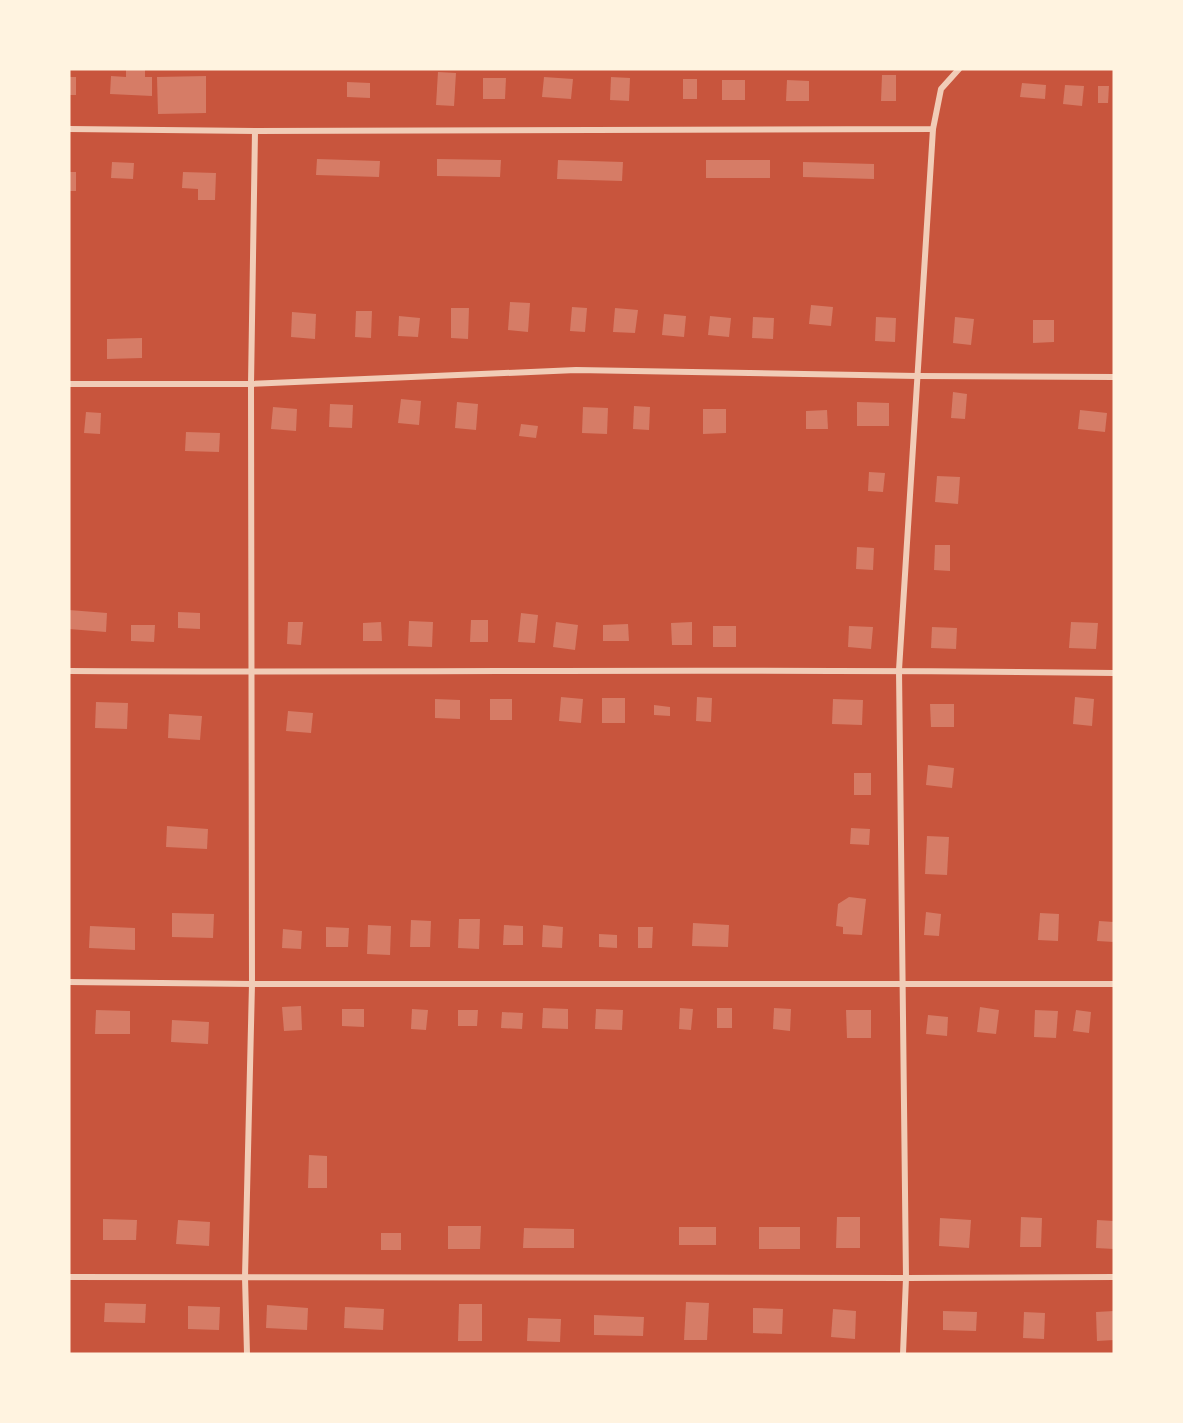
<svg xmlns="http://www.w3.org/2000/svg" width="1183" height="1423" viewBox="0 0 1183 1423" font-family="'Source Serif 4',serif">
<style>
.building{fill:#d67c66}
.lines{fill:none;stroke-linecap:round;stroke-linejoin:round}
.minor{stroke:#f1ccb7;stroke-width:6}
</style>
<rect width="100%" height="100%" fill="#c8553d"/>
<g class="building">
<path d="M126 69H145V77H152V96L110 94 111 76 126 77Z"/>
<path d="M438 72 456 73 454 106 436 105Z"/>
<path d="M882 75H896V101H881Z"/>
<path d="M206 76V113L158 114 157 77Z"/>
<rect x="69" y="77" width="7" height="18"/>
<path d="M544 77 573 79 571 99 542 97Z"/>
<path d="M611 77 630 78 629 101 610 100Z"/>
<path d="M483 78H506L505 99H483Z"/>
<rect x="683" y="79" width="14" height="20"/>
<rect x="722" y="80" width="23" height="20"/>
<path d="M787 80 809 81V101H786Z"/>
<path d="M347 82 370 83V98L347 97Z"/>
<path d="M1022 83 1046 85 1045 99 1020 97Z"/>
<path d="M1065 85 1084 86 1082 106 1063 104Z"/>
<path d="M1098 86H1109L1108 103H1098Z"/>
<path d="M317 159 380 161 379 177 316 175Z"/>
<path d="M437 159 501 160 500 177 437 176Z"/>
<path d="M558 160 623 162 622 181 557 179Z"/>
<rect x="706" y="160" width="64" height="18"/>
<path d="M112 162 134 163 133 179 111 178Z"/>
<path d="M803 162 874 164V179L803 177Z"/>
<rect x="69" y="172" width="7" height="19"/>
<path d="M183 172 216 173 215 200H198V189L182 188Z"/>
<path d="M510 302 530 303 528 332 508 330Z"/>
<path d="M811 305 833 307 831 326 809 324Z"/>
<path d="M572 307 587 308 585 332 570 331Z"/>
<path d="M451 308H469L468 339 451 338Z"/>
<path d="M615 308 638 310 635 333 613 332Z"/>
<path d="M356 311H372L371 338 355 337Z"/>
<path d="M292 312 316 314 315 339 291 337Z"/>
<path d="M664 314 686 316 684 337 662 335Z"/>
<path d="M399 316 420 318 418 337 398 336Z"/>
<path d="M710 316 731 318 729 337 708 335Z"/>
<path d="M753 317 774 318 773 339 752 338Z"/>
<path d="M876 317 896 318 895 342 875 341Z"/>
<path d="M955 317 974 319 971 345 953 343Z"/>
<path d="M1033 320H1054V342L1033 343Z"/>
<path d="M142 338V358L107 359V339Z"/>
<path d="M953 392 967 394 965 419 951 418Z"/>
<path d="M401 399 421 401 419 425 398 423Z"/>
<path d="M457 402 478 404 476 430 455 428Z"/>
<path d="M857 402 889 403V426H857Z"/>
<path d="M330 404 353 405 352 428 329 427Z"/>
<path d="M634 406 650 407 649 430 633 429Z"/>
<path d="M273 407 297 409 296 431 271 429Z"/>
<path d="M583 407 608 408 607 434 582 433Z"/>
<path d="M703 409H726V433L703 434Z"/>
<path d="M827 410 828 429H806V411Z"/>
<path d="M1080 410 1107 413 1105 432 1078 429Z"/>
<path d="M86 412 101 413 100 434 84 433Z"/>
<path d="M521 424 538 426 536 438 519 436Z"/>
<path d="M186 432 220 433 219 452 185 451Z"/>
<path d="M869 472 885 473 883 492 868 491Z"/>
<path d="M937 476 960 477 958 504 935 502Z"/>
<path d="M935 545H950V571L934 570Z"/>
<path d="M857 547 874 548 873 570 856 569Z"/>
<path d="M69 610 107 613 106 632 69 629Z"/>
<path d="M178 612 200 613V629L178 628Z"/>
<path d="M521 613 538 615 535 643 518 642Z"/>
<path d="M471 620H488V642H470Z"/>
<path d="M409 621 433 622 432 647 408 646Z"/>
<path d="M288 622H303L301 645 287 644Z"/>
<path d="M381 622 382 641H363V623Z"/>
<path d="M556 622 578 625 575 650 553 647Z"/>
<path d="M692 622V645H672L671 623Z"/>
<path d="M1071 622 1098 623 1096 649 1069 648Z"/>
<path d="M628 624 629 641H603V625Z"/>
<path d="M131 625H155L154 642 131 641Z"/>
<rect x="713" y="626" width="23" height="21"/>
<path d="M849 626 873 627 871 649 848 647Z"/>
<path d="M932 627 957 628 956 649 931 648Z"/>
<path d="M561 697 583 699 581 723 559 721Z"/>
<path d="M697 697 712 698 711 722 696 721Z"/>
<path d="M1075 697 1094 699 1092 726 1073 724Z"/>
<rect x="602" y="698" width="23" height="25"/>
<path d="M435 699 460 700V719L435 718Z"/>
<rect x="490" y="699" width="22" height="21"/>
<path d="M833 699 863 700 862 725 832 724Z"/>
<path d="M96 702 128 703 127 729 95 728Z"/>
<path d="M930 704H954V727H931Z"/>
<path d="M654 705 670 707V716L654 715Z"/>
<path d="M288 711 313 713 311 733 286 731Z"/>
<path d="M169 714 202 716 200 740 168 738Z"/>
<path d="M928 765 954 768 952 788 926 785Z"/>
<rect x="854" y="773" width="17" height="22"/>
<path d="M167 826 208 829 207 849 166 847Z"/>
<path d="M851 828 870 829 869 845 850 844Z"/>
<path d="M927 836 949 837 947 875 925 874Z"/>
<path d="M849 897 866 899 862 935 843 934V927L836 926 838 904Z"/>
<path d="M926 912 941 914 939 936 924 935Z"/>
<path d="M172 913 214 914 213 938 172 937Z"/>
<path d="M1040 913 1059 914 1058 941 1038 940Z"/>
<path d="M459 919H480L479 949 458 948Z"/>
<path d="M411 920 431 921 430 947H410Z"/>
<path d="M1099 921 1114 922V942L1097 941Z"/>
<path d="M693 923 729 925 728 947 692 946Z"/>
<path d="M368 925 391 926 390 955 367 954Z"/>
<path d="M504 925 523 926V945H503Z"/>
<path d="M543 925 563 927 562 948 542 947Z"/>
<path d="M90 926 135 928V950L89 948Z"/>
<path d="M326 927 349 928 348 947H326Z"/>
<path d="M638 927H653L652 948H638Z"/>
<path d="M283 929 302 931 301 949 282 948Z"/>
<path d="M599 934 617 935V948L599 947Z"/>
<path d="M301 1006 302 1030 284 1031 282 1007Z"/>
<path d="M980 1007 999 1010 996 1034 977 1032Z"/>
<path d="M543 1008 568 1009V1029L542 1028Z"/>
<path d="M680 1008 693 1009 691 1030 679 1029Z"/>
<rect x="717" y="1008" width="15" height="20"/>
<path d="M774 1008 791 1009 790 1031 773 1029Z"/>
<path d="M342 1009H364V1027L342 1026Z"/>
<path d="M412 1009 428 1010 426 1030 411 1029Z"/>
<path d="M596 1009 623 1010 622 1030 595 1029Z"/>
<path d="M96 1010 130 1011V1034H95Z"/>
<path d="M458 1010H478L477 1026H458Z"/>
<path d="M846 1010H871V1038H847Z"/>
<path d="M1035 1010 1058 1011 1056 1038 1034 1037Z"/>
<path d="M1076 1010 1091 1012 1089 1033 1073 1031Z"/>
<path d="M502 1012 523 1013 522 1029 501 1028Z"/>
<path d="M928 1015 948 1017 947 1036 926 1034Z"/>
<path d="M172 1020 209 1022 208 1044 171 1042Z"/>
<path d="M309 1155 327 1156V1188H308Z"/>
<path d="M837 1217H860V1248H836Z"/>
<path d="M1021 1217 1042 1218 1041 1247H1020Z"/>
<path d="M940 1218 971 1220 969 1248 939 1246Z"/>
<path d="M103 1219 137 1220 136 1240H103Z"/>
<path d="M178 1220 210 1222 209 1246 176 1244Z"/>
<path d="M1097 1220 1114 1221V1249L1096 1248Z"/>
<path d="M448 1226H481L480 1249H448Z"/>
<rect x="679" y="1227" width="37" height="18"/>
<rect x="759" y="1227" width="41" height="22"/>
<path d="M524 1228 574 1229V1248H523Z"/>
<rect x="381" y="1233" width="20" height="17"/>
<path d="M686 1302 709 1303 707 1340H684Z"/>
<path d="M105 1303 146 1304 145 1323 104 1322Z"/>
<path d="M459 1304H482V1341H458Z"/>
<path d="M267 1305 308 1308 307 1330 266 1328Z"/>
<path d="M188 1306 220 1307 219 1330 188 1329Z"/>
<path d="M345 1307 384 1309 383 1330 344 1328Z"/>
<path d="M753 1308 783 1309 782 1334 753 1333Z"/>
<path d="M833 1309 856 1311 855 1339 831 1337Z"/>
<path d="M943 1311 977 1312 976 1331 943 1330Z"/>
<path d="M1114 1311V1340L1097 1341 1096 1312Z"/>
<path d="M1024 1312 1045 1313 1044 1339 1023 1338Z"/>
<path d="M594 1315 644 1317 643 1336 594 1335Z"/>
<path d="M528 1318 561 1319 560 1342 527 1341Z"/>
</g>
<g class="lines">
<g class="minor">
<path d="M69 129 255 131 933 129 941 89 959 69"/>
<path d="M69 384H251L576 370 917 376 1114 377"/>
<path d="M69 671C417 673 766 668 1114 673"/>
<path d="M69 982 252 984H1114"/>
<path d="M69 1277 906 1278 1114 1277"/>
<path d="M247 1354 245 1277 252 984 251 384 255 131"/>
<path d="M903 1354 906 1278 899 670 933 129"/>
</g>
</g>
<rect width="1183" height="1423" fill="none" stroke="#fff3e0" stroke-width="141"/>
</svg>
